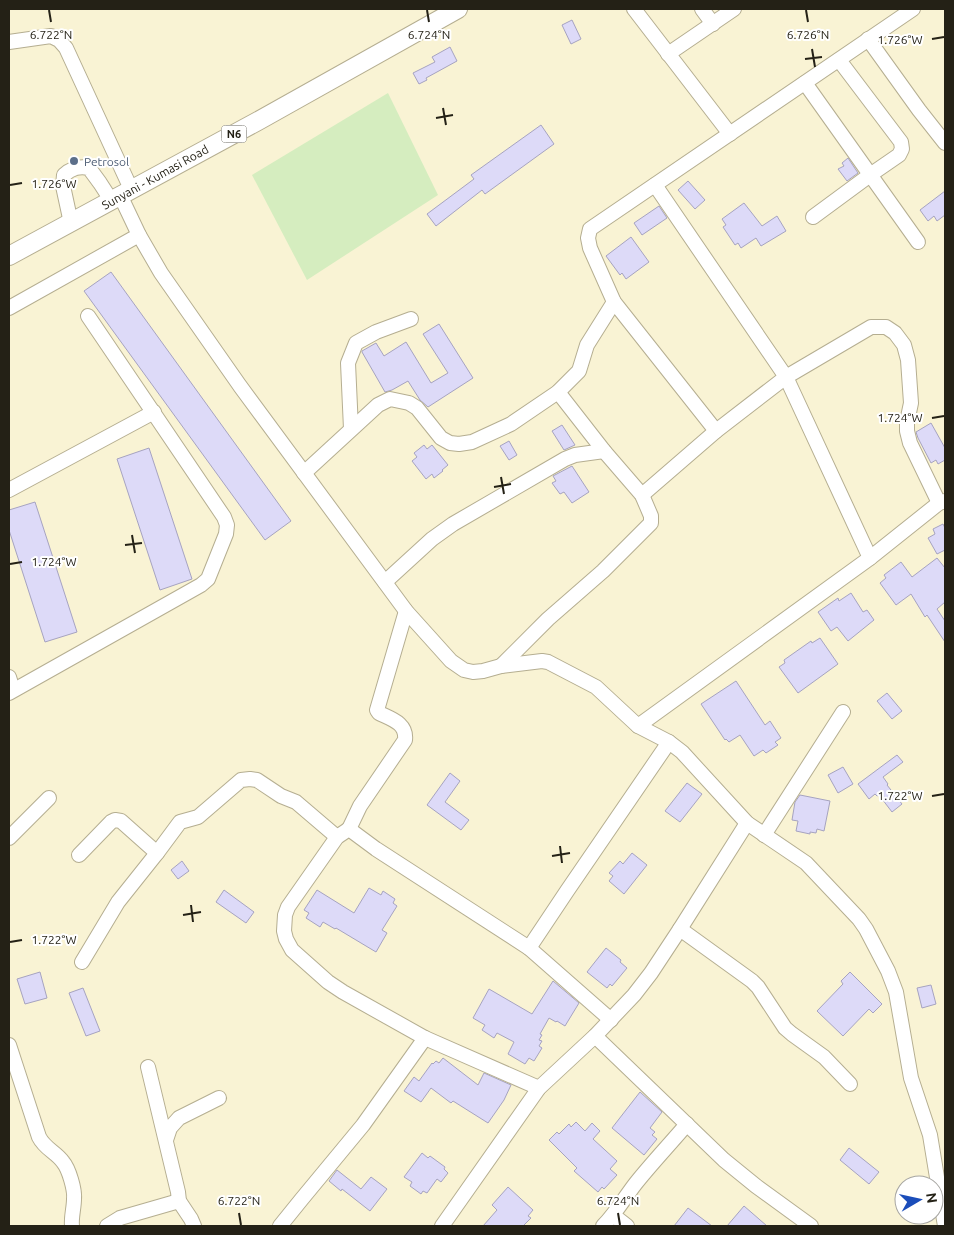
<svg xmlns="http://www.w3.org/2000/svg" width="954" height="1235" viewBox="0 0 954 1235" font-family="Ubuntu,sans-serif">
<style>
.green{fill:#d5edbf}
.building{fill:#dddaf8;stroke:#a6a3c0}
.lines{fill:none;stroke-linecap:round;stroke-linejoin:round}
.minor-casing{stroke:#b5ae91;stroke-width:16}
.major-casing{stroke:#b5ae91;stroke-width:20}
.minor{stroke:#fff;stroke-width:14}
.major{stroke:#fff;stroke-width:18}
.ticks{fill:none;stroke:#242116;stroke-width:2}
.service-dot{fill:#5c6f8a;stroke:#fff;stroke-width:2}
.labels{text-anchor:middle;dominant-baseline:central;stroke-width:4;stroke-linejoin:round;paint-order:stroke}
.shield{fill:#fff;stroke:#66645c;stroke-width:1}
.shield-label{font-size:11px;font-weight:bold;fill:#242116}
.service-label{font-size:12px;fill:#4e5e75;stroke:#fff;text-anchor:start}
.street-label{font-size:12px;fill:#242116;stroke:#fff}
.ticks-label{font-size:12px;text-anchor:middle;fill:#242116;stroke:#fff;stroke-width:4;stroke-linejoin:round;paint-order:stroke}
</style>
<rect width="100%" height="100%" fill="#f9f3d4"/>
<path class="green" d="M388 93 438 195 307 280 252 175Z"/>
<g class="building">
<path d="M572 20 581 39 571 44 562 25Z"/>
<path d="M450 47 457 61 426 78 427 80 419 84 413 73 435 62 432 57Z"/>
<path d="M541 125 554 144 485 194 482 190 436 226 427 214 474 179 471 175Z"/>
<path d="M848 158 858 173 847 181 838 169 844 166 842 163Z"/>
<path d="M688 181 705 200 695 209 678 190Z"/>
<path d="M945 191V215L937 221 934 216 928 221 920 210Z"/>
<path d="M744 203 762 226 777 216 786 231 761 246 756 238 741 248 738 243 735 245 723 227 726 225 722 219Z"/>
<path d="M659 206 667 218 642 235 634 223Z"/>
<path d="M631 237 649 262 626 279 622 273 620 275 606 256Z"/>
<path d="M111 272 291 521 265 540 84 291Z"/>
<path d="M439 324 473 378 428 407 420 400 408 381 392 390 385 392 362 352V351L376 343 384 356 406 342 431 383 448 373 423 334Z"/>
<path d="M931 423 945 448V460L938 464 936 460 931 463 918 438 916 432Z"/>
<path d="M562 425 575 445 564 450 552 431Z"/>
<path d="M509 441 517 455 509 460 500 446Z"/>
<path d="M424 445 427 449 432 445 448 465 442 470 443 471 434 478 432 474 426 479 412 461 417 457 414 453Z"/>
<path d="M149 448 192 579 160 590 117 459Z"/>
<path d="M572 466 589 492 572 503 564 492 560 494 552 483 556 481 553 476Z"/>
<path d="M35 502 77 632 45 642 9 530V510Z"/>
<path d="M943 524 945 528V550L937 554 928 538 935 534 933 529Z"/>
<path d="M937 558 945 568V602L937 609 945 621V642L927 615 925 617 911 594 896 605 880 583 886 578 884 575 901 562 912 577Z"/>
<path d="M851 593 863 612 867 610 874 620 848 641 837 627 831 631 818 612 838 598 839 601Z"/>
<path d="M820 638 838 664 798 693 779 667 785 663 784 660 811 641 812 643Z"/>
<path d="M736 681 765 725 770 721 781 738 775 742 778 745 766 753 763 750 754 756 740 735 729 742 726 739 725 740 701 704Z"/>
<path d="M887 693 902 711 892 719 877 701Z"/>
<path d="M897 755 903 762 883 777 888 784 887 785 902 804 892 812 879 795 877 796 875 794 869 799 858 784Z"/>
<path d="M843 767 853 784 838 793 828 775Z"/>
<path d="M450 773 460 781 445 802 469 820 461 830 427 805Z"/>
<path d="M687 783 702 794 680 822 665 811Z"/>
<path d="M800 795 830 801 824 831 817 829 816 833 810 832V834L796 831 798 821 792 820 795 802Z"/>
<path d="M632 853 647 865 624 894 609 881 613 876 609 873 620 861 623 864Z"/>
<path d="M182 861 189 871 178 879 171 870Z"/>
<path d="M369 888 381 895 383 891 395 899 393 903 397 906 382 930 387 933 376 952 336 928 335 929 323 922 320 927 306 918 309 913 304 910 317 890 354 913Z"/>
<path d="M224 890 254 912 246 923 216 902Z"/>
<path d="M606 948 621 960 620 962 627 968 612 986 610 984 607 988 587 972Z"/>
<path d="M40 972 47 998 25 1004 17 979Z"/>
<path d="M850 972 882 1004 873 1013 869 1009 843 1036 817 1011 843 984 841 981Z"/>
<path d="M553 981 579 1003 565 1026 557 1021 556 1022 549 1018 540 1034 542 1035 539 1040 542 1041 539 1046 542 1048 534 1061 529 1058 525 1064 508 1054 514 1042 497 1033 494 1038 482 1030 485 1025 473 1018 489 989 532 1014Z"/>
<path d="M931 985 936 1004 922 1008 917 988Z"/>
<path d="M83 988 100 1031 86 1036 69 993Z"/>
<path d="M443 1058 478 1085 484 1073 511 1085 504 1100 488 1123 453 1101 451 1103 431 1088 421 1102 404 1091 414 1077 419 1081 432 1063 433 1064 436 1061 439 1063Z"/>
<path d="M640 1092 662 1112 650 1128 655 1132 652 1135 657 1139 644 1155 612 1128Z"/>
<path d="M576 1122 585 1131 592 1123 600 1131 593 1139 617 1161 610 1169 617 1175 604 1189 602 1187 598 1192 574 1171 577 1168 549 1140 557 1132 559 1134 569 1124 571 1127Z"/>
<path d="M849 1148 879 1172 869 1184 840 1160Z"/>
<path d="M422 1153 428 1158 430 1156 445 1167 444 1169 448 1173 441 1182 437 1179 427 1193 423 1191 421 1194 410 1186 412 1182 404 1177Z"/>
<path d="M337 1170 361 1189 371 1177 387 1189 370 1211 342 1189 341 1191 329 1181Z"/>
<path d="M508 1187 533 1210 528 1216 531 1218 523 1226H483L497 1210 492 1205Z"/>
<path d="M744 1206 767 1226H727Z"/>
<path d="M688 1208 712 1226H674Z"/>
</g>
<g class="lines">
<defs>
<g id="minor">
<path d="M634 9 730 134"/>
<path d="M702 9 713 24"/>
<path d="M868 39 919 110 945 143"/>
<path d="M9 42 51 36 59 40 66 48 131 189"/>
<path d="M668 54 734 9"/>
<path d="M805 83 918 242"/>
<path d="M655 185 786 377 870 558"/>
<path d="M120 195 139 235 161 273 240 386 406 611 451 661 464 670 473 672 483 671 501 666 542 661 548 662 596 687 638 726 669 742 682 752 747 823 806 863 859 919 866 929 888 971 896 992 911 1078 930 1135 945 1226"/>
<path d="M813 217 870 175 899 155 902 149 901 142 839 60"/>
<path d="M71 223 63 186 64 175C72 168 79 166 89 168L100 183 111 200"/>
<path d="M9 308 139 235"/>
<path d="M351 429 348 363 356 343 376 332 411 319"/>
<path d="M716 431 614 302 590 248 588 238 590 229 913 9"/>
<path d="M304 473 378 405 390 399 409 403 417 408 441 438 450 443 459 444 472 442 511 424 558 392 579 371 587 345 614 302"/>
<path d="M9 490 154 412"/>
<path d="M642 495 716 431 786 377 871 327H886L895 333 904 345 908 360 911 403 907 422V431L910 443 939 503"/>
<path d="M385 582 432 539 453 524 565 459 575 455 604 451"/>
<path d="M501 666 548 619 603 571 651 523V516L642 495 604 451 558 392"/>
<path d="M9 677 13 690"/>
<path d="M9 693 201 585 208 579 226 534 227 525 224 517 88 316"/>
<path d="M638 726 870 558 939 503 945 501"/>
<path d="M349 829 360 806 405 740C407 723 391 719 379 713L377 710 406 611"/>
<path d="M764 835 843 712"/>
<path d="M9 838 49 798"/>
<path d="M79 855 111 822 115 820 121 821 157 853"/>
<path d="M680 929 752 981 758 987 785 1028 792 1034 824 1057 850 1084"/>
<path d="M529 948 611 1020"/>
<path d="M82 962 118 902 157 853 180 822 198 817 241 780 250 779 257 780 281 796 296 802 337 837"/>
<path d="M595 1036 724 1160 756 1186 811 1226"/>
<path d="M9 1045 39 1137C45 1149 56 1152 63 1162 69 1169 75 1190 74 1199 74 1208 71 1217 72 1226"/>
<path d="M148 1067 178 1192 179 1201 191 1219 194 1226"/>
<path d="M539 1088 425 1038 343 992 328 982 292 950 286 939 284 931 285 915 288 907 337 837 349 829 376 849 529 948 567 891 669 742"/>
<path d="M166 1140 170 1128 179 1118 219 1098"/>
<path d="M613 1215 627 1226"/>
<path d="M107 1226 120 1218 179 1201"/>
<path d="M280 1226 301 1200 363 1125 425 1038"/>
<path d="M442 1226 539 1088 595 1036 634 995 651 973 680 929 747 823"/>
<path d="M603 1226C616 1213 625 1197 636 1183 652 1163 670 1144 687 1124"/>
</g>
<path id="major" d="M9 256 258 121 458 9"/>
</defs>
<use href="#minor" class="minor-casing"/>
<use href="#major" class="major-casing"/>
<use href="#minor" class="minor"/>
<use href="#major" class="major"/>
</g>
<path class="ticks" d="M49 10 51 22M427 10 429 22M806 10 808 22M932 39 944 37M812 49 815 67M805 59 822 57M443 108 446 125M436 118 453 115M10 185 22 183M932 418 944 416M501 477 504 494M494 487 511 484M132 535 135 553M125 545 142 543M10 564 22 562M932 796 944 794M560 846 562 863M552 856 570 853M191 905 193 922M183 915 201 912M10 942 22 940M239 1213 241 1225M618 1213 620 1225"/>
<circle class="service-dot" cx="74" cy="161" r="5"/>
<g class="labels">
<rect class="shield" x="221.5" y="125.5" width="25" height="17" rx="4"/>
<g class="shield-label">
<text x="234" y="134">N6</text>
</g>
<g class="service-label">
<text x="84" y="161">Petrosol</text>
</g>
<g class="street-label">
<text transform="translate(155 177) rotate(-29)">Sunyani - Kumasi Road</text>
</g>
</g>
<g class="ticks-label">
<text x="51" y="39">6.722°N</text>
<text x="429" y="39">6.724°N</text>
<text x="808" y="39">6.726°N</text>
<text x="900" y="44">1.726°W</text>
<text x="54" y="188">1.726°W</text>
<text x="900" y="422">1.724°W</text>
<text x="54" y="566">1.724°W</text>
<text x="900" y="800">1.722°W</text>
<text x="54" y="944">1.722°W</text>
<text x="239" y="1205">6.722°N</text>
<text x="618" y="1205">6.724°N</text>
</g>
<rect width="954" height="1235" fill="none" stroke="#242116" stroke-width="20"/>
<g transform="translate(919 1200) rotate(81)"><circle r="24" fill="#ffffff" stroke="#a7a6a2"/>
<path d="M0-4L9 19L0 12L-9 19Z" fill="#1b4dba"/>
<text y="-8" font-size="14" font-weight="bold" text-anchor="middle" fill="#242116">N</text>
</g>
</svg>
